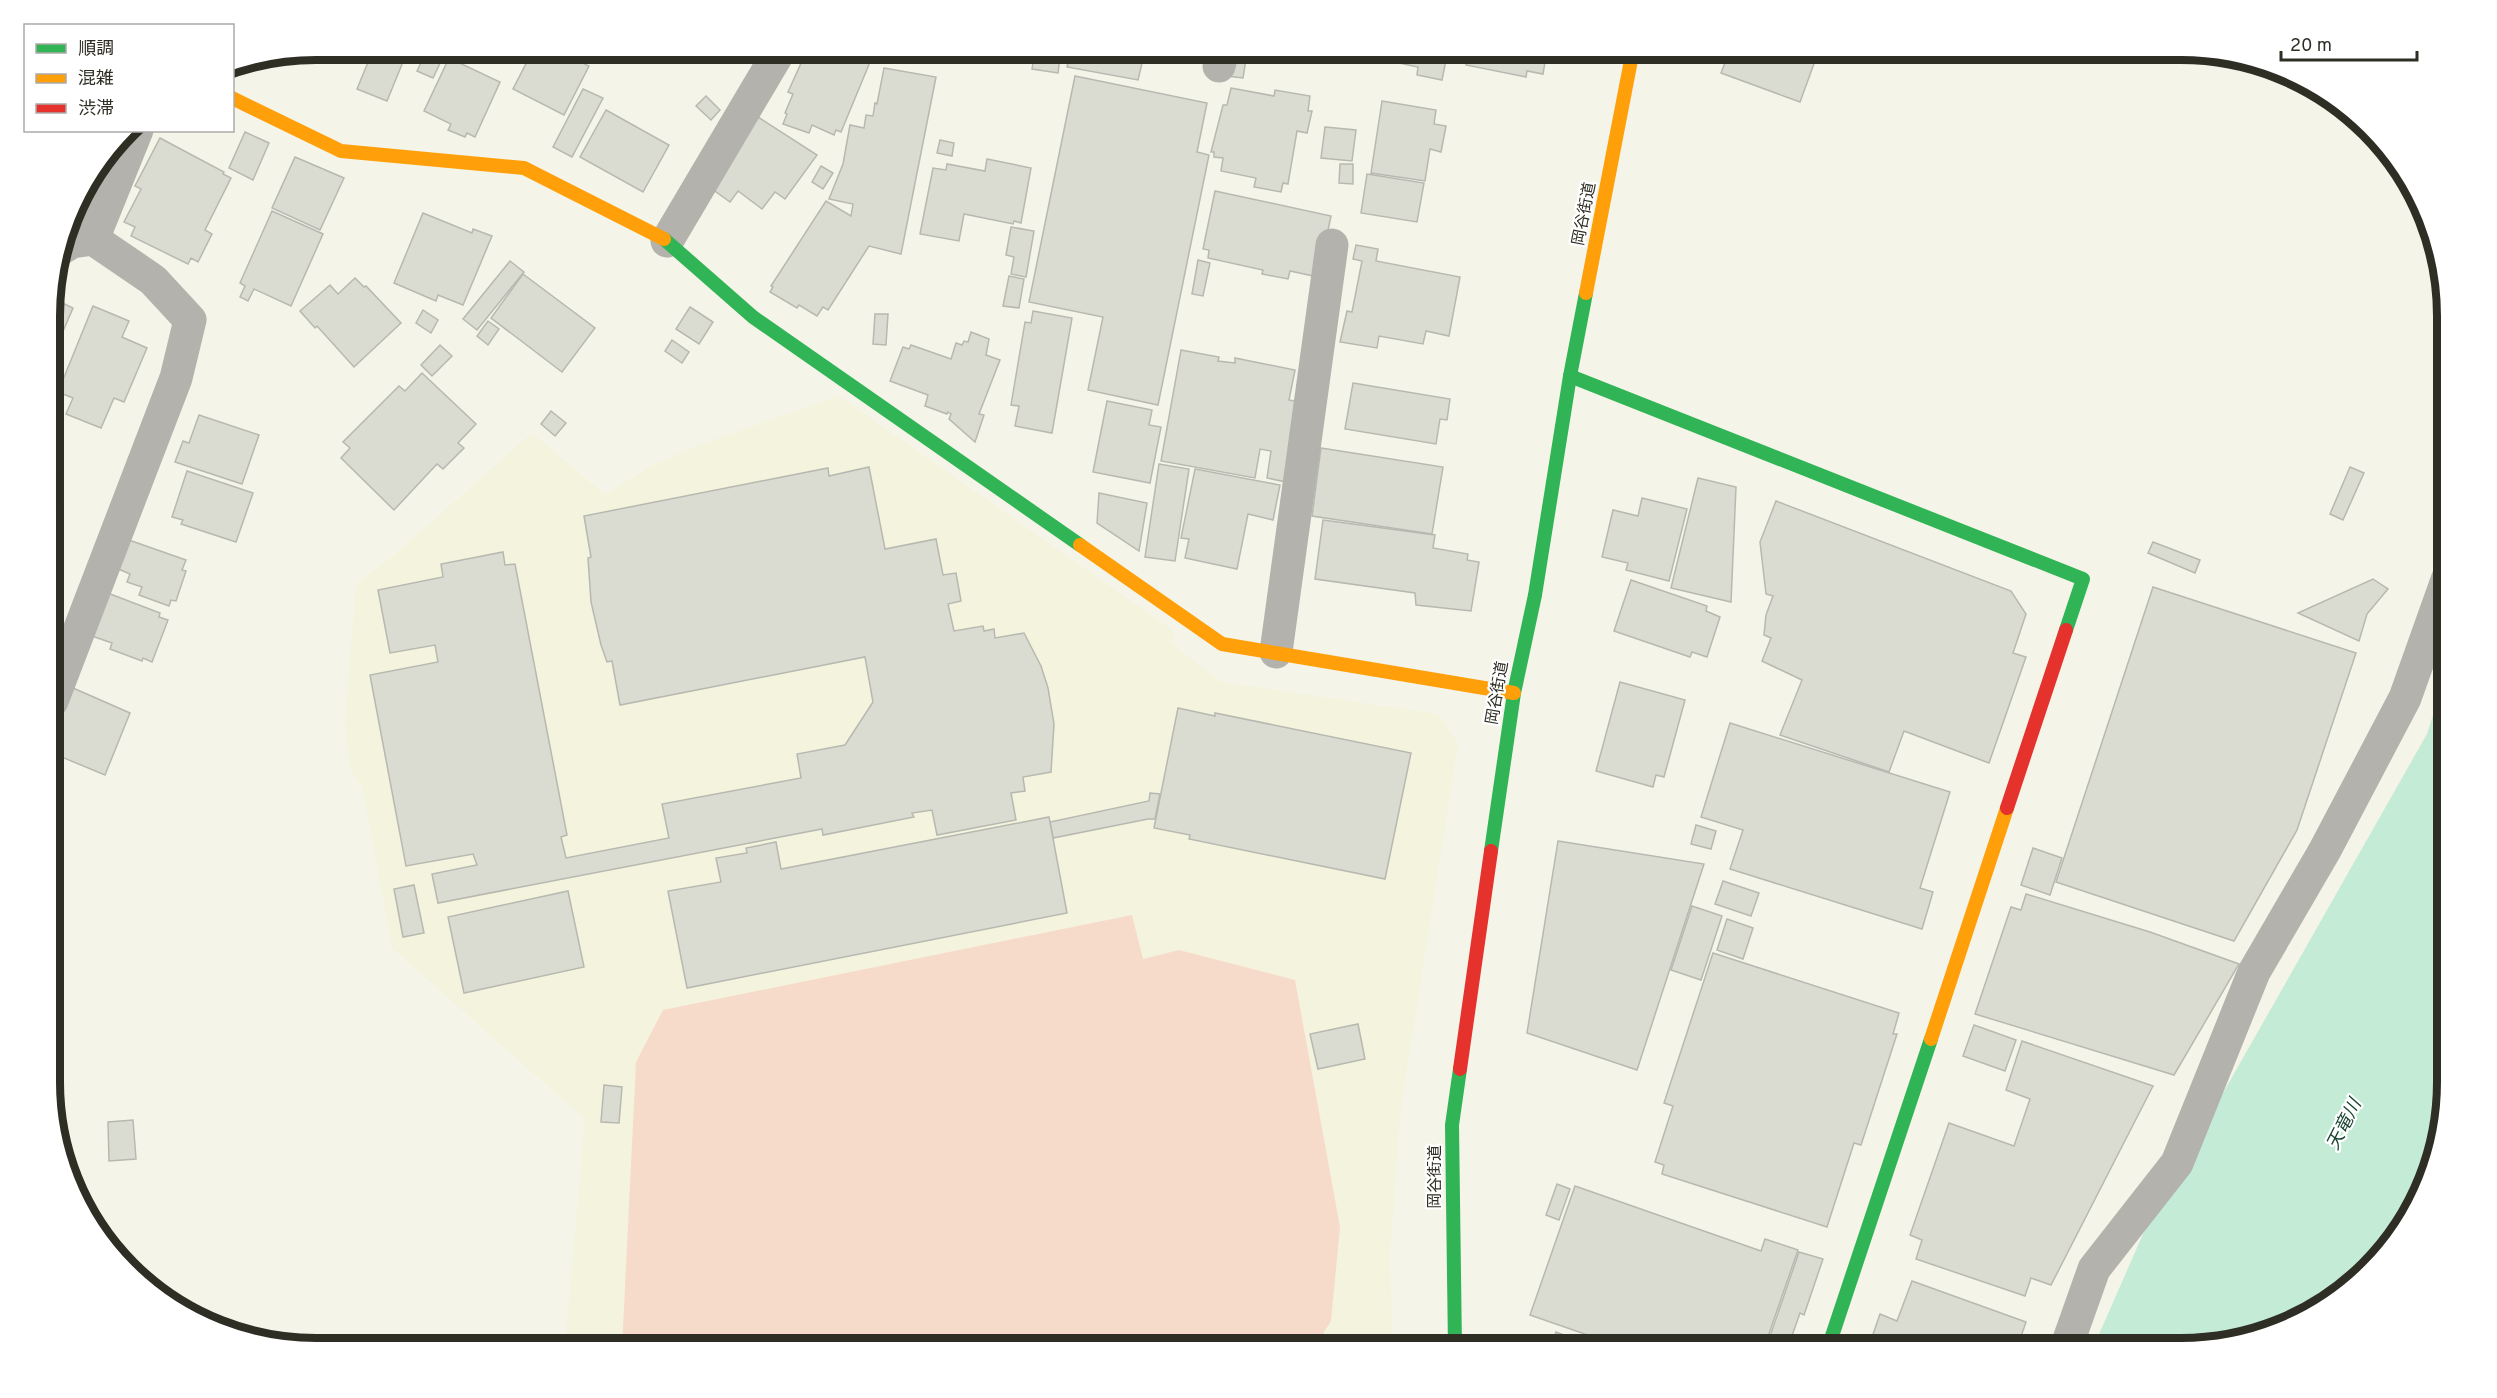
<svg xmlns="http://www.w3.org/2000/svg" width="2497" height="1398" viewBox="0 0 2497 1398" font-family="Overpass,'Noto Sans JP',sans-serif">
<style>
.built{fill:#f4f3dd}
.green{fill:#f7dbca}
.water{fill:#c4ebd5}
.building{fill:#dadcd2;stroke:#b7b9b0;stroke-width:1.5}
.lines{fill:none;stroke-linecap:round;stroke-linejoin:round}
.street{stroke:#b4b2ad;stroke-width:33}
.fast{stroke:#30b455;stroke-width:14}
.slow{stroke:#ff9f0a;stroke-width:14}
.jam{stroke:#e5322d;stroke-width:14}
.labels{text-anchor:middle;dominant-baseline:central;stroke-width:4.5;stroke-linejoin:round;paint-order:stroke}
.street-label{font-size:16px;fill:#2f2e25;stroke:#fff}
.water-label{font-size:18px;font-style:italic;fill:#174432;stroke:#fff}
.rim{fill:none;stroke:#2f2e25;stroke-width:8}
</style>
<rect width="100%" height="100%" fill="#f5f4e8"/>
<path class="built" d="M839 396 1175 632 1170 642 1221 682 1438 714 1458 744 1400 1113 1390 1256 1393 1348H565L585 1119 392 948 363 789 350 769 345 723 356 585 399 551 532 433 605 495 650 467 691 448Z"/>
<path class="green" d="M1132 915 1143 959 1179 950 1295 980 1340 1227 1331 1321 1314 1348H622L636 1062 663 1010Z"/>
<path class="water" d="M2447 671V1099L2412 1215 2329 1304 2267 1334 2198 1348H2093L2143 1234 2427 734Z"/>
<g class="building">
<path d="M373 50H402L407 52 387 101 357 89Z"/>
<path d="M427 50 443 57 433 78 417 71Z"/>
<path d="M533 50H556L589 66 564 115 513 89Z"/>
<path d="M653 50H682L677 61Z"/>
<path d="M807 50H875L841 132 836 130 834 135 812 125 809 133 783 124 787 114 785 113 793 94 788 92Z"/>
<path d="M894 50H920L917 62 893 58Z"/>
<path d="M1035 50H1061L1058 73 1032 69Z"/>
<path d="M1071 50H1186L1183 62 1144 55 1138 80 1067 67Z"/>
<path d="M1368 50H1448L1442 80 1417 75 1418 67 1394 62 1395 57 1371 52Z"/>
<path d="M1470 50H1547L1543 74 1527 71 1526 77 1466 65Z"/>
<path d="M1730 50H1819L1800 102 1721 73Z"/>
<path d="M1230 57 1246 59 1243 78 1227 76Z"/>
<path d="M449 58 500 82 475 137 467 133 465 137 448 130 451 124 424 111Z"/>
<path d="M884 68 936 77 901 254 869 246 828 310 823 307 817 316 799 305 797 308 770 292 773 287 771 286 826 201 851 216 853 204 829 199 843 164 850 125 864 128 866 115 873 116 875 103 877 104Z"/>
<path d="M1075 76 1207 103 1197 152 1209 155 1158 405 1088 390 1103 317 1029 302Z"/>
<path d="M1231 88 1274 96 1275 90 1310 96 1308 111H1312L1307 133 1297 131 1288 184 1283 183 1281 192 1254 187 1256 178 1221 171 1223 158 1214 157V152H1211L1223 105H1227Z"/>
<path d="M583 89 603 98 572 157 553 147Z"/>
<path d="M706 96 720 110 711 120 696 106Z"/>
<path d="M1382 101 1436 110 1434 124 1446 126 1441 152 1430 149 1425 181 1371 173Z"/>
<path d="M606 110 669 145 643 192 580 157Z"/>
<path d="M758 117 817 155 785 199 775 192 762 209 738 191 730 202 708 186Z"/>
<path d="M1325 127 1356 130 1352 161 1321 158Z"/>
<path d="M245 132 269 143 253 180 229 168Z"/>
<path d="M160 138 224 172 223 174 231 178 205 230 212 234 198 262 191 258 188 264 131 236 135 227 124 222 141 189 135 186Z"/>
<path d="M940 140 954 143 952 156 937 153Z"/>
<path d="M295 157 344 178 320 230 272 208Z"/>
<path d="M987 159 1031 168 1021 223 1014 221 1013 224 964 214 959 241 920 234 933 168 946 170 947 164 985 171Z"/>
<path d="M1340 164H1353V184L1339 183Z"/>
<path d="M821 166 833 173 823 189 812 182Z"/>
<path d="M1367 174 1424 183 1417 222 1361 213Z"/>
<path d="M1215 191 1331 216 1318 277 1290 271 1288 279 1262 274 1263 270 1208 258 1209 250 1203 249Z"/>
<path d="M272 211 323 234 291 306 254 289 248 301 240 297 245 286 240 283Z"/>
<path d="M423 213 472 233 473 229 492 236 463 305 438 295 436 301 394 283Z"/>
<path d="M1011 227 1034 231 1026 277 1011 274 1014 257 1006 255Z"/>
<path d="M1356 245 1378 249 1376 261 1460 277 1449 336 1426 331 1423 344 1379 336 1377 348 1340 342 1347 311 1352 312 1362 261 1353 259Z"/>
<path d="M1198 260 1210 263 1203 296 1192 294Z"/>
<path d="M510 261 524 272 477 330 463 319Z"/>
<path d="M523 274 595 328 562 372 491 318Z"/>
<path d="M1009 276 1024 279 1019 308 1003 306Z"/>
<path d="M355 278 364 287 366 286 401 323 354 367 317 326 315 328 300 311 330 285 338 294Z"/>
<path d="M52 298 73 308 52 357Z"/>
<path d="M93 306 129 321 122 337 147 348 124 402 114 398 101 428 66 414 73 398 58 392Z"/>
<path d="M690 307 713 322 699 344 676 329Z"/>
<path d="M423 310 438 320 431 333 416 323Z"/>
<path d="M1033 311 1072 318 1052 433 1015 426 1019 406 1011 405 1025 322 1031 323Z"/>
<path d="M875 314H888L886 345 873 344Z"/>
<path d="M488 321 499 329 488 345 477 336Z"/>
<path d="M971 332 989 339 986 355 1000 360 979 414 984 415 975 442 949 419 951 414 948 412 947 414 925 406 928 395 890 381 903 347 909 349 911 345 951 359 956 343 962 345 964 341 968 342Z"/>
<path d="M672 340 689 352 682 363 665 351Z"/>
<path d="M440 345 452 356 432 376 421 365Z"/>
<path d="M1181 350 1219 357 1218 361 1235 363V358L1295 370 1289 400 1300 402 1286 482 1267 478 1271 451 1260 449 1255 478 1161 461Z"/>
<path d="M422 373 476 424 458 443 464 448 443 469 437 464 394 510 341 458 350 448 343 442 399 386 405 391Z"/>
<path d="M1353 383 1450 399 1447 420 1440 419 1436 444 1345 429Z"/>
<path d="M1107 401 1152 410 1149 425 1161 427 1150 483 1093 472Z"/>
<path d="M551 411 566 423 555 436 541 424Z"/>
<path d="M199 415 259 435 242 484 175 462 183 441 189 443Z"/>
<path d="M1321 448 1443 467 1432 534 1312 516Z"/>
<path d="M1159 464 1189 469 1175 561 1145 557Z"/>
<path d="M869 467 885 549 936 539 943 575 956 573 961 601 948 604 954 631 983 626 984 631 994 629 995 638 1024 633 1041 666 1048 688 1054 724 1051 772 1023 777 1025 791 1011 793 1016 820 937 835 932 810 912 813 914 817 823 835 822 829 438 903 432 874 477 865 473 854 406 866 370 675 438 662 435 645 390 653 378 590 443 577 441 564 503 552 505 565 515 564 567 835 561 837 566 858 669 838 662 804 801 778 797 754 845 745 873 702 865 657 620 705 612 661 607 662 601 645 591 602 588 558 591 557 584 516 828 468 829 476Z"/>
<path d="M2350 467 2364 473 2343 520 2330 514Z"/>
<path d="M1195 469 1280 485 1273 520 1248 514 1237 569 1185 558 1189 539 1181 538Z"/>
<path d="M187 471 253 493 236 542 181 524 183 520 172 517Z"/>
<path d="M1698 478 1736 487 1731 602 1671 588Z"/>
<path d="M1099 493 1147 503 1139 551 1097 523Z"/>
<path d="M1642 498 1687 509 1669 581 1626 570 1628 563 1602 557 1613 510 1638 516Z"/>
<path d="M1776 501 2011 591 2026 614 2013 653 2026 657 1989 763 1904 731 1889 772 1780 735 1802 680 1762 661 1771 638 1764 635 1766 615 1773 596 1766 594 1760 542Z"/>
<path d="M1323 520 1435 535 1433 548 1468 554 1467 560 1479 562 1471 611 1416 605 1415 593 1315 579Z"/>
<path d="M126 539 186 560 182 570 186 571 176 601 171 600 169 606 139 595 142 587 127 582 130 574 116 568Z"/>
<path d="M2153 542 2200 560 2195 573 2148 553Z"/>
<path d="M2373 579 2388 589 2367 614 2359 641 2298 613Z"/>
<path d="M1631 580 1707 606 1706 611 1720 617 1707 657 1692 652 1690 657 1614 631Z"/>
<path d="M2153 587 2356 653 2297 830 2234 941 2056 882Z"/>
<path d="M105 592 160 613 159 617 168 620 152 662 143 658 142 661 110 649 112 643 89 635Z"/>
<path d="M1620 682 1685 700 1664 777 1656 775 1653 787 1596 771Z"/>
<path d="M73 688 130 713 105 775 52 753V738Z"/>
<path d="M1178 708 1215 716V713L1411 753 1385 879 1189 839 1190 835 1154 828Z"/>
<path d="M1730 723 1950 792 1920 888 1933 892 1922 929 1730 869 1743 830 1701 817Z"/>
<path d="M1150 793 1160 794 1155 819H1148L1053 838 1050 822 1149 801Z"/>
<path d="M1049 817 1067 913 687 988 668 891 721 882 716 858 747 853 746 848 776 842 781 869Z"/>
<path d="M1696 825 1716 831 1711 849 1691 844Z"/>
<path d="M1558 841 1704 864 1637 1070 1527 1033Z"/>
<path d="M2033 848 2062 858 2050 895 2021 885Z"/>
<path d="M1723 881 1759 893 1751 916 1715 904Z"/>
<path d="M414 885 424 933 403 937 394 889Z"/>
<path d="M568 891 584 967 464 993 448 917Z"/>
<path d="M2026 894 2150 932 2239 964 2174 1075 1975 1014 2011 907 2021 910Z"/>
<path d="M1692 906 1722 916 1701 980 1671 970Z"/>
<path d="M1727 919 1753 928 1743 959 1717 950Z"/>
<path d="M1713 953 1899 1013 1893 1034H1897L1861 1145 1854 1143 1827 1227 1662 1174 1664 1165 1655 1162 1673 1106 1664 1103Z"/>
<path d="M1358 1024 1365 1059 1318 1069 1310 1034Z"/>
<path d="M1974 1025 2016 1040 2005 1071 1963 1056Z"/>
<path d="M2022 1041 2153 1086 2051 1285 2031 1278 2025 1296 1916 1259 1922 1240 1910 1235 1949 1123 2014 1146 2030 1099 2006 1090Z"/>
<path d="M604 1085 622 1087 619 1123 601 1122Z"/>
<path d="M133 1120 136 1159 109 1161 108 1122Z"/>
<path d="M1557 1184 1570 1189 1559 1220 1546 1215Z"/>
<path d="M1575 1186 1761 1251 1765 1239 1798 1250 1764 1348H1625L1530 1315Z"/>
<path d="M1799 1252 1823 1259 1804 1315 1800 1313 1788 1347 1779 1344 1778 1348H1766Z"/>
<path d="M1912 1281 2026 1322 2017 1348 1869 1346 1880 1314 1897 1321Z"/>
<path d="M1556 1332 1585 1343 1583 1348H1550Z"/>
</g>
<g class="lines">
<g class="street">
<path d="M1219 66 1223 50"/>
<path d="M667 241 780 50"/>
<path d="M62 248 72 242 93 239 137 130"/>
<path d="M1276 652 1332 245"/>
<path d="M52 701 176 378 190 320 153 280 93 239"/>
<path d="M2066 1348 2094 1269 2177 1163 2254 972 2325 850 2405 698 2447 580"/>
</g>
<g class="fast">
<path d="M664 239 753 317 1080 545"/>
<path d="M1570 376 2083 579 2066 630"/>
<path d="M1491 851 1514 693 1535 595 1570 376 1586 293"/>
<path d="M1455 1348 1452 1125 1460 1069"/>
<path d="M1828 1348 1931 1039"/>
</g>
<g class="slow">
<path d="M232 98 341 151 524 168 664 239"/>
<path d="M1586 293 1633 50"/>
<path d="M1080 545 1222 644 1514 693"/>
<path d="M1931 1039 2007 808"/>
</g>
<g class="jam">
<path d="M2007 808 2066 630"/>
<path d="M1460 1069 1491 851"/>
</g>
</g>
<g class="labels">
<g class="street-label">
<text transform="translate(1585 214) rotate(-79)">岡谷街道</text>
<text transform="translate(1498 693) rotate(-80)">岡谷街道</text>
<text transform="translate(1436 1177) rotate(-90)">岡谷街道</text>
</g>
<g class="water-label">
<text transform="translate(2345 1125) rotate(-63)">天竜川</text>
</g>
</g>
<path d="M0 0H2497V1398H0ZM316 60H2181A256 256 0 0 1 2437 316V1082A256 256 0 0 1 2181 1338H316A256 256 0 0 1 60 1082V316A256 256 0 0 1 316 60Z" fill="#fff" fill-rule="evenodd"/>
<path class="rim" d="M316 60H2181A256 256 0 0 1 2437 316V1082A256 256 0 0 1 2181 1338H316A256 256 0 0 1 60 1082V316A256 256 0 0 1 316 60Z"/>
<rect x="24" y="24" width="210" height="108" fill="#ffffff" stroke="#acaba8" stroke-width="1.5"/>
<rect x="36" y="44" width="30" height="9" fill="#30b455" stroke="#acaba8" stroke-width="1.5"/>
<text x="78" y="54" font-size="18" fill="#2f2e25">順調</text>
<rect x="36" y="74" width="30" height="9" fill="#ff9f0a" stroke="#acaba8" stroke-width="1.5"/>
<text x="78" y="84" font-size="18" fill="#2f2e25">混雑</text>
<rect x="36" y="104" width="30" height="9" fill="#e5322d" stroke="#acaba8" stroke-width="1.5"/>
<text x="78" y="114" font-size="18" fill="#2f2e25">渋滞</text>
<path d="M2281 51v9h136v-9" fill="none" stroke="#2f2e25" stroke-width="3"/>
<text x="2290" y="51" font-size="18" fill="#2f2e25" stroke="#ffffff" stroke-width="4.5" paint-order="stroke">20 m</text>
</svg>
